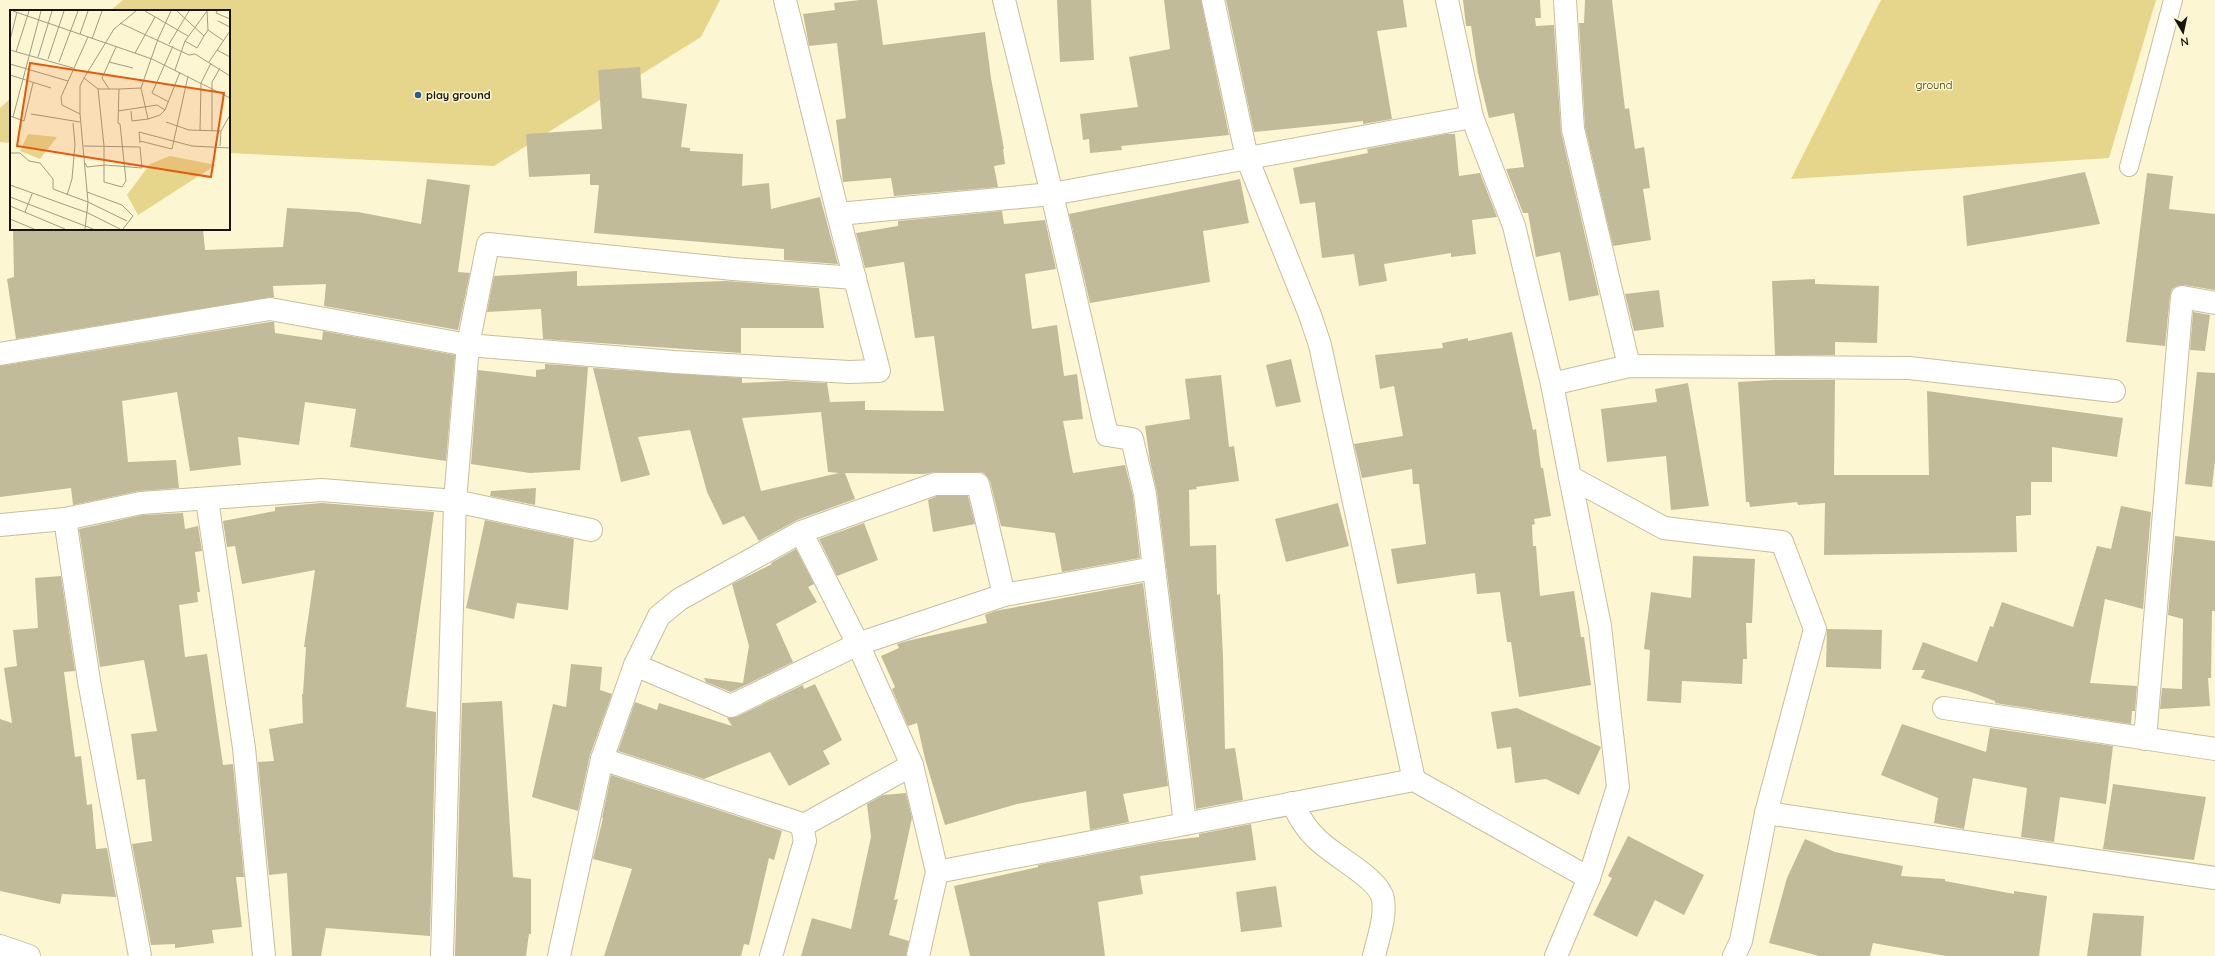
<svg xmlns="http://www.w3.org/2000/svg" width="2215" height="956" viewBox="0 0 2215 956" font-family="Quicksand,sans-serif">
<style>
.green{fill:#e5d68b}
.building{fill:#c1bb9a;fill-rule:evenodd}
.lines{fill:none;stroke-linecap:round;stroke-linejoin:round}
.service-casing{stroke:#c5bf9d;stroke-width:20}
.minor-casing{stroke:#c5bf9d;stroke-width:24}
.service{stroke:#fff;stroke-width:18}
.minor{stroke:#fff;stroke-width:22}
.poi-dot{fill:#216096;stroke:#fdf6d3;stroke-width:1.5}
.labels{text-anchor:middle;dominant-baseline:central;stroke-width:3;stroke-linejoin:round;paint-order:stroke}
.park-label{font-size:11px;fill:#362e03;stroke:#fdf6d3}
.poi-label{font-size:11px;font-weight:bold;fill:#171509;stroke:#fdf6d3;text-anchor:start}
.inset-road{fill:none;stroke:#a19c82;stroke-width:1}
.view{fill:#e8590c;fill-opacity:0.15;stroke:#e8590c;stroke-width:2}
.inset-edge{fill:none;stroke:#171509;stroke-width:2}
</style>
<rect width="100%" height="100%" fill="#fdf6d3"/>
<g class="green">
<path d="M123 0H720L701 37 494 166 229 153V11H110Z"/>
<path d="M1881 0H2156L2109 158 1791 179Z"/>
<path d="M11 98V143L0 142V108Z"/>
</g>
<g class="building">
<path d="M860 0H877L883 45 985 32 991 78 1004 149H1003L1005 164 994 166 998 187 894 196 891 178 843 182 836 120 846 118 837 43 809 46 803 14 835 10 834 3Z"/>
<path d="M1057 0H1091L1094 60 1060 62Z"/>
<path d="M1164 0H1201L1229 135 1121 146 1122 150 1090 153 1089 139 1083 140 1080 114 1138 107 1129 57 1170 49Z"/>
<path d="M1226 0H1403L1407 27 1377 31 1392 119 1363 124V121L1254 132Z"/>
<path d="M1463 0H1540L1541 18H1535L1536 26 1554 25 1561 132 1599 295 1569 301 1560 252 1536 257 1528 213H1523L1506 169 1524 167 1514 113 1489 118 1478 73 1471 26H1466Z"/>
<path d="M1585 0H1612L1625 109 1629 108 1635 149 1644 147 1650 188 1643 189 1651 240 1613 246 1585 127 1579 23H1584Z"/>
<path d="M640 67 642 98 687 104 681 147 690 148V151L743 154 742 186 769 183 771 209 820 197 838 264 784 260V249L594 233 599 185H590V174L529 177 526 134 602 129 598 70Z"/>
<path d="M1446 134H1455L1459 176 1480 173 1497 217 1472 220 1476 254 1451 257V253L1384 264 1387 281 1359 286 1354 254 1322 258 1315 202 1300 204 1293 168 1368 153 1367 149Z"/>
<path d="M2085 172 2100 224 1967 246 1963 196Z"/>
<path d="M2147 173 2173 176 2169 209 2215 214V290L2184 285 2177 286 2172 289 2170 296 2165 346 2126 342Z"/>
<path d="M427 179 470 185 458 272 470 273 458 330 324 306 326 284 273 286 274 297 16 339 7 279 14 277 13 229H203L205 250 283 247 287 208 358 212 421 224Z"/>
<path d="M1240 179 1249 223 1203 231 1210 282 1090 303 1069 214Z"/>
<path d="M1002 211 1004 224 1045 220 1056 269 1025 274 1032 329 1057 325 1064 376 1077 374 1083 419 1063 421 1073 473 1125 465 1133 496 1140 558 1062 572 1055 533 1001 526 990 481 984 473 978 472H935L924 474 845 473 855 499 797 520 759 541 744 516 723 525 707 492 690 430 638 437 650 475 621 482 593 368 742 378V383L785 381 827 383 830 402 865 401V410L944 411 934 336 915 338 904 262 865 268 856 233 898 226V221ZM821 412 828 472 839 473 761 491 742 418Z"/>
<path d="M577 271V286L727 281 819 288 824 328H741V353L543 339 541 309 487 312 494 276Z"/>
<path d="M1815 279V284L1879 286 1877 343 1835 342V355H1775L1772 281Z"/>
<path d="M1659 290 1664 327 1634 331 1625 294Z"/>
<path d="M2193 312 2210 315 2205 351 2190 350Z"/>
<path d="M270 322H274L275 333 322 340 323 331 455 355 446 461 350 447 356 409 305 402 299 445 238 437 241 465 190 471 177 392 122 401 128 462 176 460 179 488 139 491 73 505 71 488 0 497V366Z"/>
<path d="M1512 332 1533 430 1536 429 1541 468H1543L1551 516 1534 519 1535 524 1532 525 1533 546H1536L1540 596 1574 591 1581 637H1584L1591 685 1519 697 1511 642H1507L1500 592 1477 594 1475 573 1397 584 1391 549 1426 544 1419 484H1413L1412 469 1362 478 1354 444 1403 436 1394 386 1380 389 1375 355 1443 348 1442 343 1468 338V341Z"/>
<path d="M1291 359 1301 402 1276 407 1266 365Z"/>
<path d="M545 364 588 367 580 470 530 473 471 464 478 370 536 377V370L545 369Z"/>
<path d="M2197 372 2215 373V460L2212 487 2185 484Z"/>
<path d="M1221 375 1229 447 1234 446 1239 481 1196 487 1197 489 1189 490 1190 546 1216 545 1217 595 1220 594 1223 657 1225 749 1235 748 1243 800 1196 809 1157 492 1150 461 1145 426 1190 419 1185 379Z"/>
<path d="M1773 380H1835L1834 475H1929L1927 391 2123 418 2117 457 2052 447V482H2031V515L2016 516 2017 552 1824 555 1825 503 1798 505 1797 502 1750 507 1749 502H1746L1738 382Z"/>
<path d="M1688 383 1709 506 1671 510 1666 456 1607 462 1601 409 1657 402 1655 389Z"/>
<path d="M536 488 535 505 490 496 491 491Z"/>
<path d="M937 496H968L975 524 933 532 928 500Z"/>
<path d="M322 503 434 512 406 707 436 712 430 936 326 928 321 956H292L287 873 269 875 258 762 274 761 269 729 303 723 302 694H303L306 647H304L315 570 242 584 235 546 227 547 223 521 275 511V507Z"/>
<path d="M1338 503 1349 546 1286 562 1275 519Z"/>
<path d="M2121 506 2151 512 2143 609 2105 599 2090 683 2137 686 2135 711H2132L2131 724 1995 703V701L1968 691 1921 678 1925 670H1912L1923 642 1977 662 1990 626 1993 627 2002 602 2073 627 2097 546 2111 549Z"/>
<path d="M183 513 185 529 198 526 202 551 195 552 200 592H197L198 602 179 605 185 657 207 654 223 765 233 764 244 877H236L242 927 212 930 214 943 175 948V944L151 945 132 844 152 841 145 779 137 780 131 734 157 731 144 660 100 667 79 529 143 515Z"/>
<path d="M485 520 574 539 568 610 517 603 514 619 466 608Z"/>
<path d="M864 523 878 560 837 576 819 539Z"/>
<path d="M2175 536 2215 541V611H2212L2211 678H2208L2210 706 2160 709 2162 688 2182 689 2183 619 2168 615Z"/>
<path d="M796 549 814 584 808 587 817 602 776 624 793 662 731 692 706 682 704 678 743 683 749 646 732 584 772 564 771 563Z"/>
<path d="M1693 556 1755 559 1752 623H1746L1747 659H1743L1742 684 1682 681 1681 703 1647 701 1650 650 1644 649 1651 592 1691 598Z"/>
<path d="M61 576 75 671 64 672 75 757 81 756 87 805 92 804 96 849 107 848 116 897 62 894 60 904 0 891V719L12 723 4 668 17 666 13 630 38 628 35 578Z"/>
<path d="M1143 583 1168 786 1123 794 1129 822 1090 830 1086 791 1017 804 945 825 925 759 917 723 908 726 892 689 895 687 881 656 899 648 897 644 907 641 987 623 985 615 995 611Z"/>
<path d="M1827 629 1882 630 1881 669 1826 667Z"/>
<path d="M571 664 602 667 600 690 612 694 590 755 578 811 532 797 553 704 566 707Z"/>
<path d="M815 684 842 740 823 751 830 764 789 786 770 752 704 779 618 751 635 702 657 710 659 703 732 726 727 718 736 717 803 685 804 689Z"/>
<path d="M502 701 513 877 531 879V934H529L526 956H455L462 703Z"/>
<path d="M1517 708 1601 747 1579 795 1546 779 1515 783 1511 747 1497 749 1491 712Z"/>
<path d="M1902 724 1986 752 1990 728 2113 746 2106 804 2060 797 2054 842 2021 837 2027 788 1973 778 1964 829 1934 823 1938 798 1881 775Z"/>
<path d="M611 775 782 831 774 860 769 858 749 945 744 944 741 956H604L632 869 593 859 603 818H602Z"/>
<path d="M2113 784 2206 797 2194 860 2103 849Z"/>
<path d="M906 793 912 818 894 900 898 899 889 935 909 941 906 956H801L812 918 851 929 871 837 867 804 883 795Z"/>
<path d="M1251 824 1256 860 1140 876 1143 894 1098 902 1105 956H970L954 886 1038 867V865L1158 842 1199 837V834Z"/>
<path d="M1628 836 1704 875 1684 915 1655 900 1637 937 1593 915 1612 878 1608 876Z"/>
<path d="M1805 839 1835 852 1903 866 1901 876 1945 879V881L2014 894V891L2047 896 2039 956H1946L1873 943 1870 956H1819L1769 943 1787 878Z"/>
<path d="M1276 886 1282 927 1241 932 1236 892Z"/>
<path d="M2093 913 2144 916 2141 956H2087Z"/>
</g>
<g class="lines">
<defs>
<path id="service" d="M2129 167 2173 0"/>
<g id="minor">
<path d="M785 0 838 214 1052 194 1472 117"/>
<path d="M1213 0 1247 158 1310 315 1320 345 1414 780"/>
<path d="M1447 0 1472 117 1514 226 1552 384 1570 477 1664 528 1782 542 1815 629 1766 813 1741 941 1734 956"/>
<path d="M1565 0 1573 129 1629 366"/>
<path d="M0 354 270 309 468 345 674 362 849 372 879 371 838 214"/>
<path d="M1552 384 1629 366 1909 368 2114 391"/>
<path d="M207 500 244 748 264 956"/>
<path d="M65 519 89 681 140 956"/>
<path d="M0 525 65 519 141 503 322 490 455 501 591 530"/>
<path d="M801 532 935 484H978L1004 595"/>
<path d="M635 665 731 706 858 644 1004 595 1154 568"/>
<path d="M1944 708 2215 749"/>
<path d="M2145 739 2182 297 2215 303"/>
<path d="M602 759 796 822 802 826 805 841 771 956"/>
<path d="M1292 803C1298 814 1304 827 1314 836 1330 855 1379 877 1383 899 1386 918 1378 938 1374 956"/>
<path d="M1766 813 2215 878"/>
<path d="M1185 824 1414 780 1589 878"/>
<path d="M802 826 912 765"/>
<path d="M937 872 1185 824 1145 494 1132 439 1107 435 1052 194 1004 0"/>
<path d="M0 946 29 956"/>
<path d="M442 956 455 501 468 345 488 244 733 269 855 278"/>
<path d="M559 956 602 759 635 665 659 616 680 599 801 532 858 644 912 765 937 872 918 956"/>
<path d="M1556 956 1589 878 1618 787 1600 626 1570 477"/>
</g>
</defs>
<use href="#service" class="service-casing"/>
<use href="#minor" class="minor-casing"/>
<use href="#service" class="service"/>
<use href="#minor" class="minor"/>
</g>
<circle class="poi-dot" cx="418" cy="95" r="4"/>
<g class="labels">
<g class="park-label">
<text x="1934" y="85">ground</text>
</g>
<g class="poi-label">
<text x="426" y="95">play ground</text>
</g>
</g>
<g transform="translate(10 10)">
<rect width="220" height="220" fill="#fdf6d3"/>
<path d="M18 124 47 127 30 149 10 141ZM160 146 206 155 128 205 117 185 140 154Z" fill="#e5d68b"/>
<path class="inset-road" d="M3 1 142 49 220 88M135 1 178 26M161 1 148 29 131 78 138 109 150 105 155 100 170 62M167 1 194 26 198 20M197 1 198 20 214 31M207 1 206 3 220 9M208 11 220 17M110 13 179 45 185 44 220 66M70 24 78 1M82 29 92 1M0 30 7 2M175 31 187 38 194 26M159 34 179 1M0 40 63 58M207 40 220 47M6 42 19 1M125 43 145 7M28 47 42 1M38 49 54 1M49 52 68 1M99 52 123 58M199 52 220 21M0 54 58 71M165 60 175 31 197 1M0 65 41 78M74 68 88 79H109M88 79 94 136V172L112 177 116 171 110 114 108 113 109 79 131 78M99 79 92 68 106 37M159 92 142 83 163 36M108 101 147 95 155 100M121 101 122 111 138 109M21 104 70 112M70 104V76L74 68 104 19 126 1M0 106 14 111 23 73M3 107 31 1M156 112 179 120 211 121 220 105M190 121 191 73 201 53M202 121V72L210 58M130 131 162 139 178 66M130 133 129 122 182 136 220 138M74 136 130 137 132 158 95 155 77 157 75 153M210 136 211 121M0 143H10L19 151 30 153 43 169V179L78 192 117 211M0 175 78 203 110 219M77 182 112 195 123 206 113 219M57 185 62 169 65 134 63 113M0 187 83 219M0 196 55 219M15 202 22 184M0 209 24 219M75 219 78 192 70 104 52 95 51 87 78 27"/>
<path class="view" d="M20 53 214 83 201 167 7 136Z"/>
<rect width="220" height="220" class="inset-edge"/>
</g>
<g transform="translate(2183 32) rotate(171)" stroke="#fdf6d3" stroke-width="3" paint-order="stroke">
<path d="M0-3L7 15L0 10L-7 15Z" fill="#171509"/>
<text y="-6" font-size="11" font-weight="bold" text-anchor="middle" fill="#171509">N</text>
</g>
</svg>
